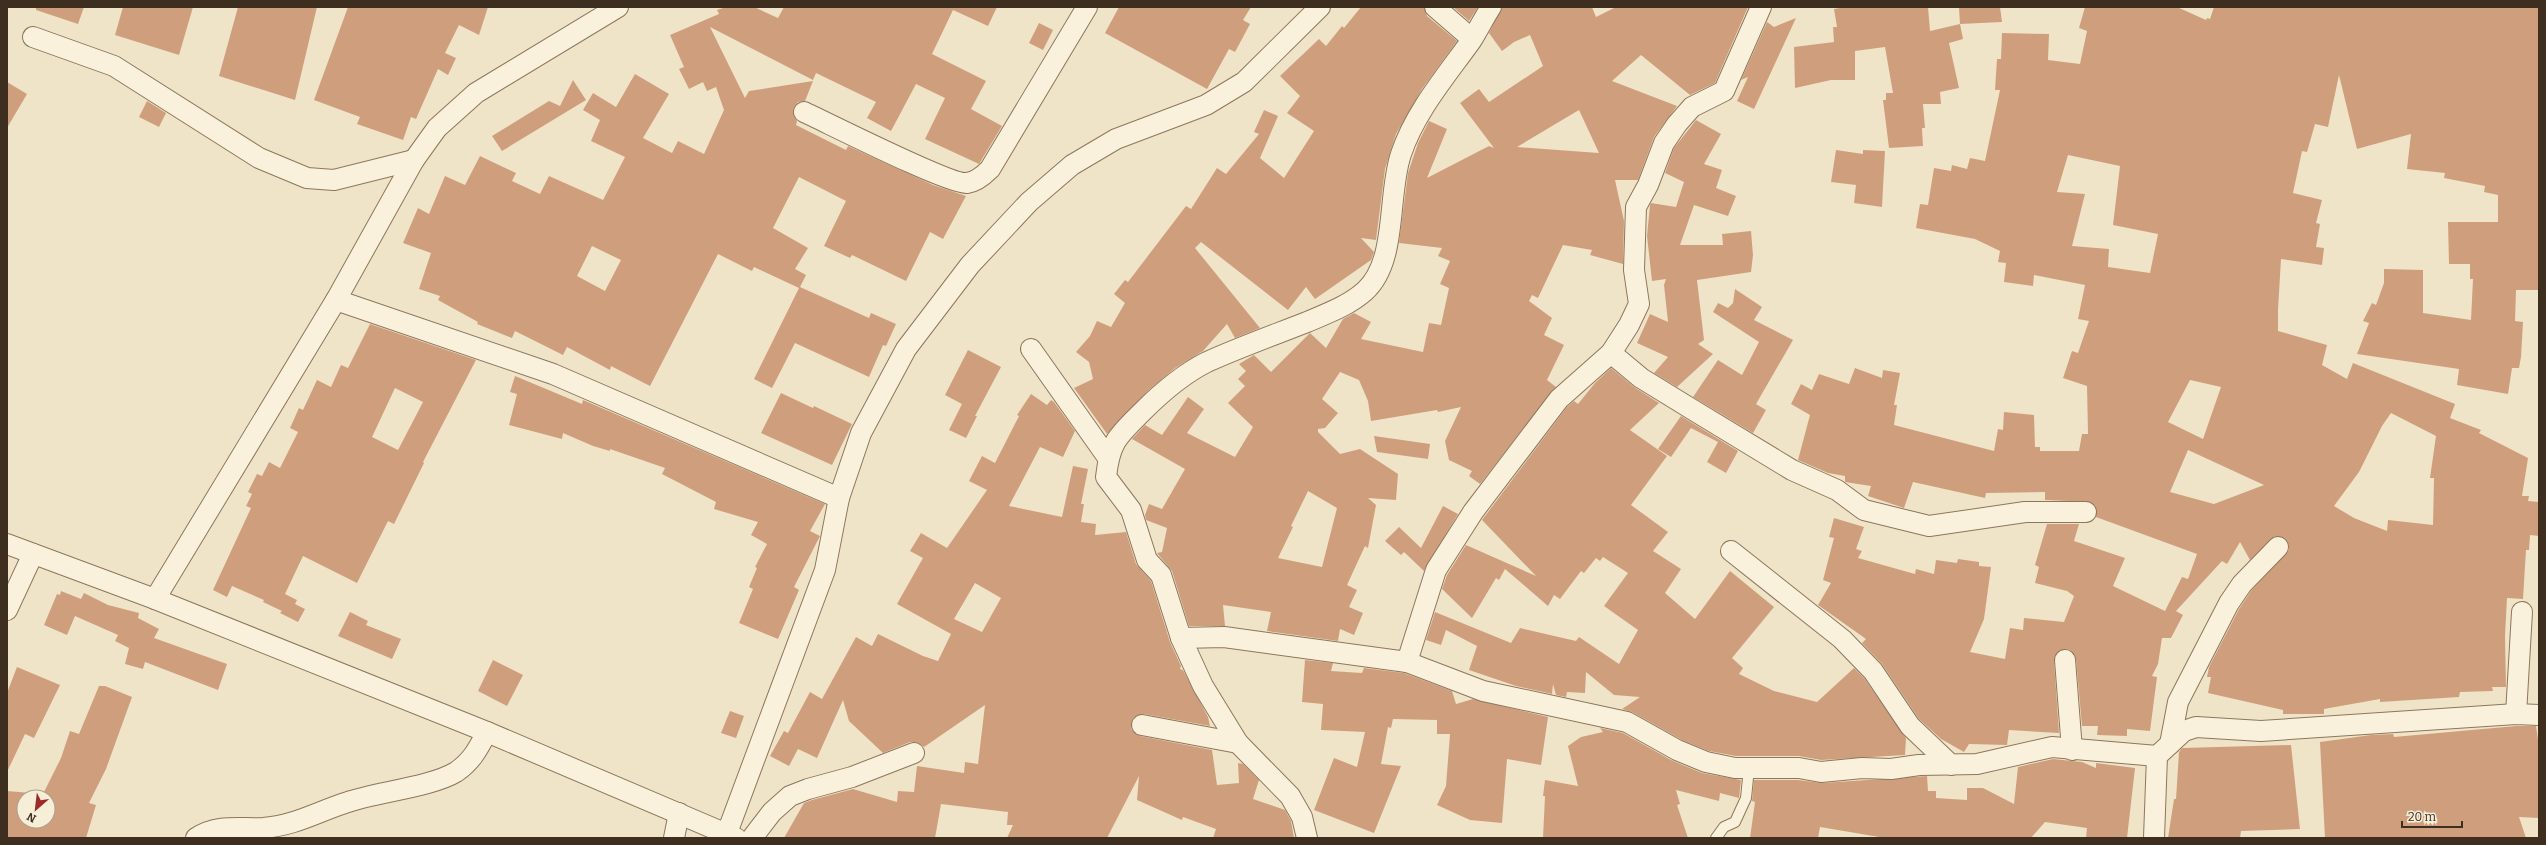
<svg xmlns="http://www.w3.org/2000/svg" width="2546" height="845" viewBox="0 0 2546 845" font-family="Bitter,serif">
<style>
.building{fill:#cf9f7d;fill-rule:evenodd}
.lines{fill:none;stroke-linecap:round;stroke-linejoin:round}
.lane-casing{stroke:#8d765c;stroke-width:12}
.street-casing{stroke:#8d765c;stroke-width:22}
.lane{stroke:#faf1dc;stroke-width:10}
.street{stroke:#faf1dc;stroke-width:20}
</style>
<rect width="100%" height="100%" fill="#f0e4c8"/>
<g class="building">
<path d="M36 7H84L78 24 36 10Z"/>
<path d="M123 7H193L179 55 115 35Z"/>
<path d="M238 7H317L295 100 219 76Z"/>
<path d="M348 7H488L479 35 459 25 445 53 456 58 448 75 438 69 416 119 411 117 403 140 357 124 360 117 314 100Z"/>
<path d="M726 7H754L778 18 784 7H997L988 26 953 10 932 54 986 81 971 109 1002 126 979 164 925 139 945 98 916 84 891 131 867 118 876 102 816 73 813 80 710 27 745 98 749 91 813 81 805 101 798 102 794 107 793 113 797 121 796 125 846 150 848 146 933 185 966 196 943 239 930 232 906 281 852 255 850 258 824 246 846 201 799 177 773 228 808 248 795 269 806 275 800 287 869 318 871 313 896 324 886 346 883 345 869 377 795 343 772 388 754 379 799 288 754 267 752 271 718 254 650 386 611 366 610 370 567 347 563 355 515 331 512 338 477 324 478 322 438 300 440 296 419 289 431 253 403 243 418 208 429 214 445 176 465 185 480 156 516 173 512 181 540 194 549 176 603 200 625 157 591 141 600 120 583 110 593 93 616 107 635 74 669 94 643 138 672 153 678 141 704 154 724 110 716 87 707 91 703 82 689 89 679 69 684 67 670 35 719 14 717 10ZM592 246 621 260 605 291 577 276Z"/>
<path d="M1119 7H1251L1243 20 1250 24 1235 52 1229 49 1207 89 1105 33Z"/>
<path d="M1361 7H1424L1427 16 1457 41 1422 89 1396 134 1385 169 1376 240 1361 238 1374 252 1371 260 1315 299 1306 287 1288 310 1201 242 1195 248 1260 328 1235 338 1227 324 1203 351 1175 368 1150 389 1107 434 1074 388 1093 379 1089 362 1076 352 1090 336 1097 321 1111 327 1125 303 1114 294 1125 280 1128 282 1186 206 1191 209 1217 168 1226 174 1259 134 1254 132 1264 110 1278 116 1260 158 1284 178 1314 131 1287 113 1300 96 1280 76 1319 39 1326 46 1342 26 1344 28Z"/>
<path d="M1453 7H1478L1469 21Z"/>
<path d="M1502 7H1592L1596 17 1616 7H1748L1715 83 1690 95 1641 55 1612 81 1677 106 1654 137 1638 180H1615L1624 221 1623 264 1590 255 1592 250 1563 245 1538 298 1532 295 1529 301 1552 318 1544 335 1564 345 1547 380 1556 387 1480 484 1469 476 1472 471 1449 460 1445 441 1461 407 1438 412 1437 410 1371 421 1368 401 1359 380 1340 372 1322 399 1338 413 1325 428 1318 429V432L1340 454 1360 449 1398 474 1396 500 1368 498 1376 505 1368 548 1365 546 1347 585 1357 590 1349 607 1363 613 1354 635 1340 629 1338 641 1267 631 1271 612 1223 605 1225 626H1189L1172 571 1157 553 1162 552 1167 528 1146 520 1145 515 1149 504 1162 509 1185 469 1132 439 1145 425 1162 435 1188 397 1204 409 1187 433 1235 457 1253 427 1228 403 1245 386 1238 379 1246 371 1239 364 1254 355 1271 372 1310 333 1326 348 1343 319 1354 313 1371 322 1361 339 1423 352 1429 323 1441 325 1449 288 1440 284 1450 261 1438 256 1442 248 1399 243 1408 173 1418 143 1429 121 1447 129 1427 178 1489 146 1494 148 1460 103 1479 89 1489 102 1543 66 1530 35 1514 42 1502 51 1489 33ZM1579 110 1599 153 1517 147ZM1308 491 1337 508 1322 567 1278 558 1293 527 1291 526Z"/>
<path d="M1846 7H1928L1930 31 1960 24 1963 39 1949 43 1959 88 1940 92 1941 104H1923L1925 128H1922L1923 146 1889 148 1883 100H1886V93H1893L1885 47 1855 51V80H1831L1795 88 1794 47 1834 42 1833 27H1837L1834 9Z"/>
<path d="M2000 7 2002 22 1960 24 1959 8Z"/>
<path d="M2085 7H2177L2206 20 2207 18 2210 19 2214 7H2539V290H2516L2515 321 2523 322 2521 357 2519 368H2512L2508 394 2457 385 2459 369 2357 354 2369 323 2363 321 2372 303 2376 305 2384 283V269L2423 270V313L2471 320 2473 279H2470V264H2449L2448 222H2498V195L2484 192 2485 186 2444 178 2445 173 2407 169 2411 134 2357 149 2339 75 2328 127 2315 124 2307 152 2302 151 2293 193 2322 200 2316 223 2320 224 2316 247 2324 248 2322 265 2281 259 2278 310V331L2327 345 2322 365 2347 379 2353 363 2455 404 2450 418 2481 430 2479 433 2528 458 2522 496H2529L2528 501 2539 502V536L2530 535 2529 550H2526L2523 599 2507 598 2505 636 2506 687H2492L2493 691 2460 692 2459 697 2380 702V699L2324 709V714H2283V710L2208 693 2211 677H2207L2209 667 2239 609 2251 591 2289 550 2286 539 2275 536 2250 560 2240 542 2227 564 2222 561 2176 611 2183 615 2171 638H2162L2158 664 2152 676 2157 677 2150 731 2127 729V736L2097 735 2098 726H2082L2076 659 2070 650 2064 649 2055 655 2054 661 2059 733 2009 730 2007 745 1969 744 1964 752 1941 739 1919 719 1882 664 1862 643 1866 639 1818 605 1831 583 1823 580 1834 538 1829 537 1834 518 1864 527 1856 549 1862 551 1858 558 1915 574 1916 569 1934 574 1936 560 1957 563 1958 559 1979 562V566L1991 567 1984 619 1970 652 2005 659 2010 628 2023 630 2024 618 2064 622 2074 596 2067 591 2035 583 2039 567 2035 565 2047 524H2079L2074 541 2125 558 2113 586 2165 611 2182 577 2188 579 2197 554 2096 517V507L2091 502 2045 500V492L1986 493 1985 498 1913 482 1904 508 1868 496 1871 486 1845 482V476L1828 473 1798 460 1810 415 1791 404 1801 384 1812 390 1819 374 1849 384 1855 368 1882 378 1883 370 1900 373 1894 405H1897L1894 425 1994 451 1998 429 2003 430 2004 412 2034 415 2035 447H2040V451H2079L2082 434H2088L2087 386 2063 378 2072 351 2078 353 2089 321 2078 319 2085 285 2034 275 2033 286 2004 282 2006 263 1998 262 2000 251 1975 239 1916 228 1920 204 1928 205 1934 168 1951 171 1952 165 1967 169 1970 158 1985 161 2000 90H1995L1997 59H2001L2002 33 2049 34 2048 60 2080 64 2087 31 2079 28ZM2068 155 2120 166 2113 225 2158 234 2150 273 2108 267 2109 249 2072 246 2085 194 2057 192ZM2190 380 2221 387 2203 439 2168 422ZM2391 413 2436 436 2430 478H2434L2433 525 2388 520 2387 531 2354 518 2334 506 2359 472 2382 426ZM2188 450 2264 485 2214 504 2170 492Z"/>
<path d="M1796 18 1754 109 1737 101 1748 77 1741 80 1767 22 1774 27Z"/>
<path d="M1039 23 1053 30 1043 50 1029 43Z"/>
<path d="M573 80 586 100 502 151 492 136 549 101 560 106Z"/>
<path d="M7 82 27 94 7 128Z"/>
<path d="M147 101 166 113 159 127 139 117Z"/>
<path d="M1696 120 1721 134 1704 164 1722 170 1716 188 1736 196 1728 216 1694 205 1680 245H1723L1722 234 1751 231 1753 255 1751 272 1697 280 1704 340 1698 344 1713 354 1677 387 1654 373 1668 357 1637 343 1650 314 1668 322 1664 285 1666 279 1652 281 1647 236 1650 205 1651 203 1676 207 1684 182 1665 173 1674 148Z"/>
<path d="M1836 150 1863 154V150L1885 151 1882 207 1854 203 1856 185 1831 182Z"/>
<path d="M1735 289 1762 307 1754 320 1793 340 1756 404 1766 410 1753 433 1693 397 1718 360 1742 375 1759 342 1713 312 1718 303 1728 308 1733 303Z"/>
<path d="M370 324 476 360 423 462 424 463 394 524 388 521 357 583 303 556 285 594 297 600 295 604 305 609 298 622 280 613 282 611 263 602 264 600 232 586 227 597 213 590 251 508 246 506 252 494 248 492 257 474 262 476 269 462 280 468 298 432 290 428 299 408 303 410 317 380 331 387 341 365 348 368ZM395 388 423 402 398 450 372 437Z"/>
<path d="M968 350 1001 367 975 416H977L966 438 949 430 962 404 945 395Z"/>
<path d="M1611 368 1634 387 1659 403 1630 430 1667 456 1631 505 1668 532 1653 551 1681 569 1665 593 1695 619 1730 571 1774 607 1732 658 1743 668 1739 674 1774 691 1817 702 1854 668 1864 678 1906 738 1905 755 1821 760 1799 756H1736L1709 751 1682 740 1632 712 1622 709 1640 697 1614 695 1586 672 1585 693 1567 692 1566 697 1556 695 1553 684 1552 694 1516 686 1469 670 1477 646 1446 630 1441 645 1426 640 1435 612 1511 643 1520 628 1576 641 1579 637 1619 664 1638 630 1604 606 1628 573 1603 557 1600 561 1596 558 1584 573 1581 571 1560 599 1554 595 1548 606 1505 569 1499 580 1496 578 1472 618 1442 589 1447 575 1466 545 1536 576 1482 520 1567 407 1574 401 1578 404 1595 383Z"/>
<path d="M515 376 582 404 583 400 825 504 810 531 820 536 794 587 799 590 778 639 739 623 753 589 749 587 757 568 755 567 767 544 751 535 758 522 714 509 716 502 662 474 665 468 610 449V451L593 446 563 433 562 439 509 425 517 394 510 392Z"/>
<path d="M781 393 813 408 814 406 852 424 832 465 761 433Z"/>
<path d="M1031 394 1047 405 1051 400 1054 402 1075 431 1063 457 1040 447 1009 506 1062 517 1073 466 1088 469 1081 504H1084L1081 522 1096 524 1095 535 1126 532 1136 564 1151 581 1170 642 1181 666 1180 669 1183 670 1208 717 1210 726 1144 714 1133 718 1131 729 1140 736 1212 750 1217 785 1239 783 1238 763 1243 764 1259 780 1253 799 1285 810 1291 821 1294 838H1213L1216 829 1183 817 1182 820 1137 800 1139 776 1107 838H1007L1013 825H1007L1008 812 941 804 935 838H784L804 803 812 800 853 789 897 802 898 791 914 792 917 766 964 773 965 762 978 764 985 705 924 747 916 742H910L883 753 849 721 843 700 817 758 798 749 789 766 770 756 784 731 788 733 810 692 822 699 856 637 872 646 878 634 923 656 938 661 951 634 897 604 923 558 910 551 921 533 947 548 987 490 969 481 982 456 995 463 1019 416 1017 415ZM975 583 1001 598 982 632 954 619Z"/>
<path d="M1681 416 1738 451 1726 473 1707 462 1718 442 1691 428 1671 457 1658 449Z"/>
<path d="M1374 436 1430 444 1428 459 1377 452Z"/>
<path d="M1443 506 1458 514 1424 571 1404 552 1401 555 1385 541 1399 527 1421 548Z"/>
<path d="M61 591 81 599 84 593 108 605 139 613 138 618 159 629 154 638 227 664 218 690 145 662 143 669 125 664 129 648 115 641 118 635 75 616 67 635 44 625 57 594 60 595Z"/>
<path d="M350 612 368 621 366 625 401 639 392 659 338 636Z"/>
<path d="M493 660 523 675 507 706 478 691Z"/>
<path d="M1305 660 1333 663 1331 671 1362 673 1364 668 1404 673 1452 691 1456 704 1473 699 1548 717 1541 765 1507 759 1502 823 1470 820 1437 805 1446 786 1450 734H1437V720L1393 719 1391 728 1388 727 1381 764 1401 766 1374 833 1314 810 1334 758 1357 767 1365 732 1321 730 1323 704 1302 702Z"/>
<path d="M17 667 60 685 34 738 25 734 7 772V693Z"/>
<path d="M99 686H105L132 697 106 769 89 803 96 805 86 838H7V791L43 794 61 758 70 731 79 734ZM24 797H48V821H24Z"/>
<path d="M730 711 744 716 736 738 721 733Z"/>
<path d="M2516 726H2536L2539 746V818L2519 817 2526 838H2325L2320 742 2371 735 2393 734 2394 737Z"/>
<path d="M1600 728 1623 733 1671 760 1702 773 1741 780 1739 798 1720 793 1719 801 1676 790 1680 804 1677 805 1688 838H1543L1545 796H1543L1545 780 1578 786 1568 746 1581 737 1603 732Z"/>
<path d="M2291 745 2300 829 2241 831 2240 838H2168L2174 799H2176L2179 752 2182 748Z"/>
<path d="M2053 759 2082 762 2096 768V763L2135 768 2127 838H2086L2087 828 2045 822 2031 838H1885L1820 827 1818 838H1750L1755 802 1752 801 1754 780H1798L1822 783 1927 776 1928 791H1936V798L1967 800V788H1983L2014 804 2018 767Z"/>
</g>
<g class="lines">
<defs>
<path id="lane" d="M1716 838 1724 827 1735 822 1746 798 1749 768"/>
<g id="street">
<path d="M1435 7 1472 39"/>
<path d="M33 37 114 66 259 158 307 178 334 180 414 160"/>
<path d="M804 112C828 123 950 185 967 183 976 182 984 175 990 169L1087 7"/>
<path d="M336 300 553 374 839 498"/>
<path d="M1031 349 1108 458"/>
<path d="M1611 353 1641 378 1698 413 1792 470 1837 490 1864 510 1929 526 2025 512H2086"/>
<path d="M7 544 155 599 487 732 736 838"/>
<path d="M1731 551 1842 639 1873 671 1910 726 1951 765"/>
<path d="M155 599 336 300 414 160 437 128 476 93 618 7"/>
<path d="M7 610 33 554"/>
<path d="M1181 638 1224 637 1407 662 1483 691 1627 722 1677 750 1706 762 1735 768H1799L1821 772 1862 768 1891 769 1919 765 1977 764 2052 747 2157 756"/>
<path d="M2065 660 2072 750"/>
<path d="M1407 662 1436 570 1473 512 1559 399 1611 353 1629 325 1639 304 1634 270 1636 207 1648 185 1664 143 1677 124 1692 107 1724 91 1761 7"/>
<path d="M2516 714 2522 612"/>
<path d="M1142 725 1238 743"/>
<path d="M2170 744 2178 702 2229 603 2242 584 2278 547"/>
<path d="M727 833 825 570 839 498 861 433 906 349 970 265 1029 202 1072 165 1116 139 1206 105 1244 82 1320 7"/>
<path d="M196 838C217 824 239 829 263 828 294 826 319 811 348 802 377 792 431 787 456 772 472 761 478 749 487 732"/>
<path d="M674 838 679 813"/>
<path d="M752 838 772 812 790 796 808 789 852 777 914 753"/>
<path d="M1307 838 1302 817 1290 796 1238 743 1203 686 1181 638 1161 575 1147 560 1131 510 1106 477C1110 441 1118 436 1143 411 1162 392 1183 374 1207 362 1240 347 1274 335 1307 322 1328 313 1348 306 1365 291 1398 261 1387 195 1401 154 1415 112 1446 76 1471 41 1478 30 1484 18 1491 7"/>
<path d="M2154 838 2157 756 2184 731 2196 727 2261 731 2516 714 2539 715"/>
</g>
</defs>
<use href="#lane" class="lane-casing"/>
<use href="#street" class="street-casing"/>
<use href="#lane" class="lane"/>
<use href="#street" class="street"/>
</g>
<rect width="2546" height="845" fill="none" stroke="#3d2e20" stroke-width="16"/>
<g transform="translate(36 809) rotate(208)"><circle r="19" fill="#f7eed8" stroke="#ada18e"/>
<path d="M0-3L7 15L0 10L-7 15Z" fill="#9e2a2b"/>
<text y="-6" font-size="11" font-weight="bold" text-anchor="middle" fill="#3d2e20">N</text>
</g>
<path d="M2402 821v6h60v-6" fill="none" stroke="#3d2e20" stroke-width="2"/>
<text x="2408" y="821" font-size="12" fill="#3d2e20" stroke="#f7eed8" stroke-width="3" paint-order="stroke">20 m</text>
</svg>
